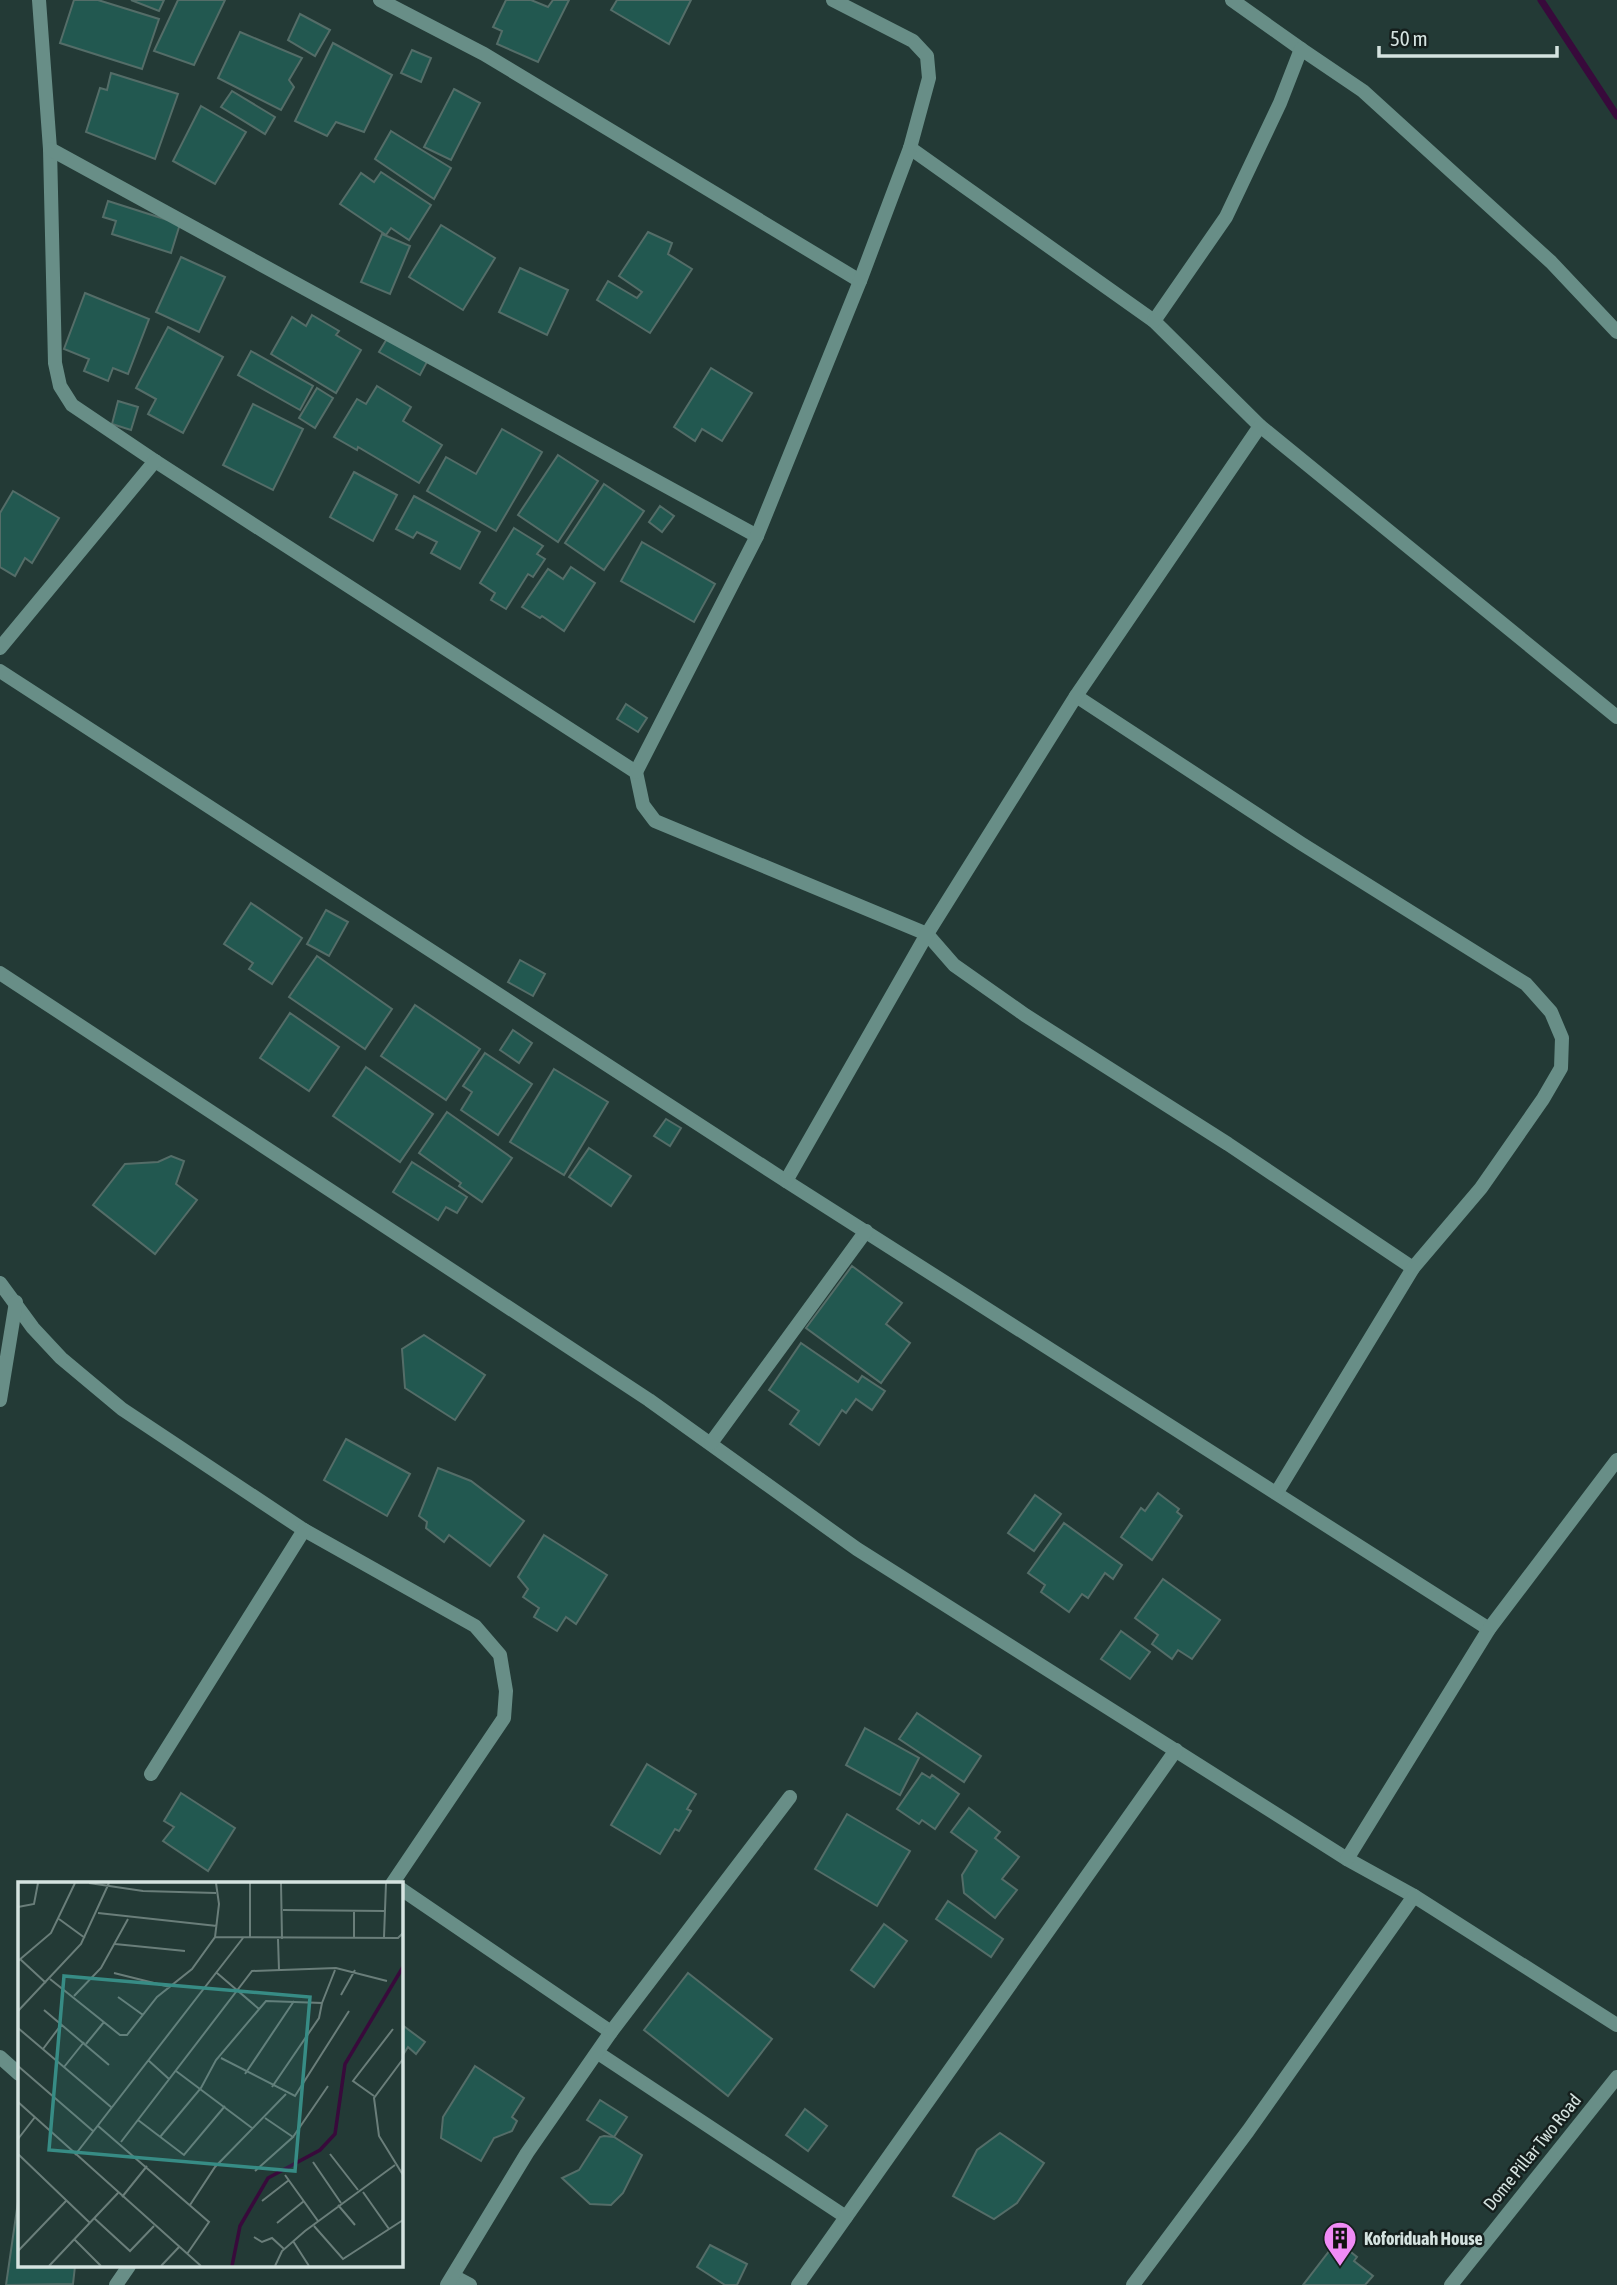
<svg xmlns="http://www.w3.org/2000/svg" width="1617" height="2285" viewBox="0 0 1617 2285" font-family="'Asap Condensed',sans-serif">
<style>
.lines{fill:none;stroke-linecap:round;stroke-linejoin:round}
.stream{stroke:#380a3b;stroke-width:7}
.building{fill:#225850;stroke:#546d68;stroke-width:2}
.minor{stroke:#688e87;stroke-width:14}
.tertiary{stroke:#688e87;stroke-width:14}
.labels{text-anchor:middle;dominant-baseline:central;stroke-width:5;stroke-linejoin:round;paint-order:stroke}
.street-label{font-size:18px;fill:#d5e3e0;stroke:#151f1d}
.poi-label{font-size:18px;font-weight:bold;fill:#d5e3e0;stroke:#151f1d;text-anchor:start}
.inset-river{fill:none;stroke:#380a3b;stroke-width:3.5}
.inset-road{fill:none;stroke:#6a7e7a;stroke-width:2}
.view{fill:#378c85;fill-opacity:0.15;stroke:#378c85;stroke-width:3.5}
.inset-edge{fill:none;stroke:#d5e3e0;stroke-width:3.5}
</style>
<rect width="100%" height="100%" fill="#233a36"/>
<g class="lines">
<path class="stream" d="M1541 0 1617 116"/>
</g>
<g class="building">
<path d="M74 0H98L159 19 142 69 60 43Z"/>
<path d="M131 0H164L159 11Z"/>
<path d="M178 0H225L194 65 154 51Z"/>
<path d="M506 0H531L548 7 553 0H569L538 62 497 44 502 31 493 27Z"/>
<path d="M617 0H691L669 44 611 10Z"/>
<path d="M300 14 330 30 315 56 288 40Z"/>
<path d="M240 32 302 58 289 80 294 87 281 110 218 78Z"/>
<path d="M333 43 392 75 364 132 336 122 327 136 295 121Z"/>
<path d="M412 50 431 58 421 82 401 73Z"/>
<path d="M111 73 178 94 155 159 86 132 100 88 107 90Z"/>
<path d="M454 89 480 103 451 160 424 147Z"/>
<path d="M232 91 275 117 265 134 221 107Z"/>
<path d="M201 106 246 132 215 184 173 161Z"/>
<path d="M391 131 451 168 434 199 375 159Z"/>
<path d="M381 172 431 205 409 240 391 228 386 235 340 204 361 173 374 182Z"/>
<path d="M108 201 180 224 171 253 112 234 116 221 103 217Z"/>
<path d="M441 225 495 258 463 310 409 277Z"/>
<path d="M648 232 672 243 668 254 692 269 650 333 597 300 608 281 637 298 642 292 619 276Z"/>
<path d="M382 234 410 246 390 294 361 282Z"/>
<path d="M181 257 225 277 199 332 156 312Z"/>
<path d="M520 268 568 290 547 335 499 312Z"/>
<path d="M85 293 149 319 128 374 113 368 108 381 84 371 89 359 64 349Z"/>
<path d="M312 315 339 331 336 335 361 350 336 393 271 354 292 317 306 326Z"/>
<path d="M168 327 223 357 183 433 148 414 156 399 136 388Z"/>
<path d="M388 337 428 360 420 375 379 352Z"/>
<path d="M251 351 313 386 300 410 238 375Z"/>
<path d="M711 368 752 393 722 441 702 429 695 441 674 427Z"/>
<path d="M377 386 411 407 403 421 442 445 419 483 358 447 357 450 334 437 357 399 366 404Z"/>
<path d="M317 388 333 398 315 428 299 418Z"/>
<path d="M118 401 138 407 131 430 112 424Z"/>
<path d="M253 404 303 429 273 490 223 465Z"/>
<path d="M502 429 542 452 496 531 427 491 446 457 476 474Z"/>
<path d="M558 455 598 481 558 542 518 515Z"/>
<path d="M354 472 397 495 373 541 330 517Z"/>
<path d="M604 484 644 511 604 570 565 543Z"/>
<path d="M13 491 59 518 32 563 25 558 15 576 0 567V513Z"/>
<path d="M414 496 480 532 460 569 431 553 437 542 417 532 413 538 396 529Z"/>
<path d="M660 506 674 516 662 532 649 522Z"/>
<path d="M514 528 543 546 537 554 545 559 533 577 528 574 506 609 491 600 495 593 480 583Z"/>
<path d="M642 542 715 584 694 622 621 581Z"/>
<path d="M571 567 595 583 564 631 542 616 540 618 522 607 548 569 563 579Z"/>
<path d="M626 704 647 718 638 732 617 719Z"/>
<path d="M251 903 302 938 272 984 249 969 253 963 224 944Z"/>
<path d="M326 910 348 922 329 956 307 944Z"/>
<path d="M317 956 392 1009 365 1049 289 997Z"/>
<path d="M520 960 545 974 533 996 508 982Z"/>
<path d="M415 1005 480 1049 446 1100 381 1056Z"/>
<path d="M290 1013 339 1047 309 1091 260 1058Z"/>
<path d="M513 1030 532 1043 519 1063 500 1050Z"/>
<path d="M485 1053 532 1084 498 1135 461 1110 472 1092 463 1086Z"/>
<path d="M366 1067 433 1114 400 1162 333 1116Z"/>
<path d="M554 1069 608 1102 564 1175 510 1142Z"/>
<path d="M447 1112 512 1158 482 1202 459 1186 461 1183 419 1153Z"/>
<path d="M666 1119 681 1128 670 1146 654 1136Z"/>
<path d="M589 1148 631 1176 611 1206 569 1177Z"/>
<path d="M171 1156 184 1161 176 1184 197 1200 155 1254 93 1205 125 1164 158 1162Z"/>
<path d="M412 1162 467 1197 457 1213 446 1207 438 1220 393 1192Z"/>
<path d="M852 1266 902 1303 886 1324 910 1343 881 1383 806 1328Z"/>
<path d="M424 1335 485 1375 455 1420 405 1388 402 1349Z"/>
<path d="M801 1343 858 1382 862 1376 885 1391 872 1410 856 1399 846 1413 842 1410 819 1445 790 1424 799 1411 769 1390Z"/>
<path d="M346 1439 410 1474 387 1516 324 1480Z"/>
<path d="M438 1468 471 1481 524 1521 490 1566 449 1535 444 1542 426 1528 427 1522 419 1516Z"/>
<path d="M1158 1493 1179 1509 1177 1512 1182 1516 1152 1560 1121 1537 1141 1508 1145 1511Z"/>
<path d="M1035 1495 1061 1514 1034 1551 1008 1533Z"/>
<path d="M1064 1523 1122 1565 1113 1579 1105 1573 1088 1598 1082 1594 1069 1612 1041 1592 1045 1585 1028 1573Z"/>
<path d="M544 1535 607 1575 576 1624 566 1617 557 1631 534 1617 539 1608 523 1597 528 1589 518 1577Z"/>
<path d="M1163 1579 1220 1620 1192 1659 1178 1650 1172 1659 1152 1644 1158 1635 1135 1618Z"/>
<path d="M1121 1631 1150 1652 1130 1679 1101 1659Z"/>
<path d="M917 1713 981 1756 964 1782 899 1739Z"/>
<path d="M865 1728 919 1758 900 1795 846 1765Z"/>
<path d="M647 1764 696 1794 687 1809 691 1811 679 1831 675 1829 660 1854 611 1825Z"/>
<path d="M922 1773 930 1778 932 1775 959 1794 935 1829 922 1820 919 1824 897 1809Z"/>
<path d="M181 1793 235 1828 208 1871 163 1841 174 1827 164 1821Z"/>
<path d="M969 1808 1000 1832 995 1838 1019 1857 1002 1879 1017 1890 995 1918 964 1893 962 1875 977 1851 951 1832Z"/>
<path d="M847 1814 910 1851 877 1906 815 1869Z"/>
<path d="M948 1901 1003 1939 991 1957 936 1919Z"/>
<path d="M884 1924 907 1941 874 1987 851 1970Z"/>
<path d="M688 1973 772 2039 728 2096 644 2030Z"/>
<path d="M401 2024 425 2042 416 2054 408 2047 401 2058Z"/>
<path d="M475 2066 524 2098 512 2117 517 2121 512 2131 494 2138 481 2161 441 2138 443 2117Z"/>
<path d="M600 2100 627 2117 614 2137 587 2120Z"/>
<path d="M805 2109 827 2126 808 2151 786 2135Z"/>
<path d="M1000 2133 1044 2163 1017 2203 994 2219 953 2196 977 2150Z"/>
<path d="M604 2136 614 2137 642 2155 623 2193 611 2205 590 2204 562 2178 579 2170 600 2137Z"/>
<path d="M19 2195V2266H75L73 2284 6 2285Z"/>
<path d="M1337 2241 1357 2257 1354 2261 1373 2276 1365 2285H1303Z"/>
<path d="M710 2245 747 2264 737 2285H725L697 2267Z"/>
</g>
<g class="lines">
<g class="minor">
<path d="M39 0 50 149 55 363 60 386 72 405 155 461 636 772 643 805 655 821 927 934 954 965 1025 1015 1228 1144 1413 1268"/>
<path d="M380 0 484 54 860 281"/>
<path d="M1232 0 1301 49"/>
<path d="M910 148 1154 321 1260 426 1617 717"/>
<path d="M50 149 757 536"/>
<path d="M1154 321 1226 217 1280 103 1301 49 1363 91 1551 262 1617 332"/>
<path d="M0 648 155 461"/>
<path d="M0 671 786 1181 1489 1629"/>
<path d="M1076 696 1302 844 1526 984 1551 1012 1562 1038 1561 1068 1543 1099 1481 1188 1413 1268 1277 1492"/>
<path d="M636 772 757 536 860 281 910 148 929 78 927 56 913 41 833 0"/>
<path d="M0 973 649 1400 857 1549 1347 1859 1414 1896 1617 2025"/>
<path d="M786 1181 927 934 1076 696 1260 426"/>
<path d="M0 1283 33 1328 61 1358 122 1409 304 1530 475 1626 500 1655 506 1691 504 1718 392 1884"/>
<path d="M0 1400 16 1302"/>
<path d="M711 1443 866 1231"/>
<path d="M151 1774 304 1530"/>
<path d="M1347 1859 1489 1629 1617 1460"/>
<path d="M401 1889 611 2032"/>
<path d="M598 2053 846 2217"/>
<path d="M0 2057 19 2074"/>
<path d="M453 2276 470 2285"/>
<path d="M116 2285 129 2266"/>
<path d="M447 2285 527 2153 611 2032 790 1797"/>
<path d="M798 2285 1176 1750"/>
<path d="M1133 2285 1248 2131 1414 1896"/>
</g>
<path class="tertiary" d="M1451 2285 1617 2077"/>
</g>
<defs>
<symbol id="building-pin" viewBox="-11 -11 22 30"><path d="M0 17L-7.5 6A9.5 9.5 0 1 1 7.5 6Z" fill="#f08bf6" stroke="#151f1d"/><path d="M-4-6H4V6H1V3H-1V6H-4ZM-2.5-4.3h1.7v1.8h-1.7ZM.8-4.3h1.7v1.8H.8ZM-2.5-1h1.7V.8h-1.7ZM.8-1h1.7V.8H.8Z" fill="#111"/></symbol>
</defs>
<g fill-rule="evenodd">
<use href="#building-pin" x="1321" y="2219" width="38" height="52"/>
</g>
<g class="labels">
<g class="street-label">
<text transform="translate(1532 2152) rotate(-51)">Dome Pillar Two Road</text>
</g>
<g class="poi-label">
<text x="1364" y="2238">Koforiduah House</text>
</g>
</g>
<g transform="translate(18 1882)">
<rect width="385" height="385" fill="#233a36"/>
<path class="inset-river" d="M214 384 222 344 250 296 302 268 317 252 327 182 385 85"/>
<path class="inset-road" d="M71 1 125 9 198 11M263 1 264 57M0 25 16 22 20 1M265 28 367 29M336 28V56M80 31 199 44M41 37 67 56M197 55 380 56 385 51M232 55V1M366 55 368 1M260 57 261 88M97 62 167 69M2 77 28 101M0 79 33 51 57 1M96 91 152 105M199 91 241 127M32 97 102 153H109L139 115 174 87 197 55 201 22 198 1M323 113 337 88M56 114 83 86 110 37M100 115 125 133M304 121 317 88M26 128 91 183M0 129 63 62 91 1M0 146 93 225M68 162 86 140M25 167 43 143M203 176 277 214 331 129M385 177 356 216 361 254 385 293M130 178 151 197M0 184 75 249M46 185 66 160M158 189 234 246M227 192 276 119M356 214 335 199 375 147M0 220 183 384M120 238 166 273 207 224M79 243 191 340 169 372M142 255 183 206 198 178 248 119 304 121 301 136 254 205M275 255 310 204M0 257 17 235M103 260 234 89 318 86 369 99M0 272 72 341M312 272 340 308M57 273 225 56M295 280 323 321M237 289 275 255 247 236M267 293 300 339M345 310 371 347M104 315 129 284M244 319 271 298M172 323 197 285 268 212M320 323 337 343M76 336 112 369 136 344M259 341 286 319M296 344 325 377 385 338M236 355 244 360 254 356 266 367M57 358 83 384M275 359 291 384M0 369 48 319M31 384 100 311M143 384 161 365M257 384 264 369 287 349 377 283"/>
<path class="view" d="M46 94 292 115 277 289 31 268Z"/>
<rect width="385" height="385" class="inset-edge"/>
</g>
<path d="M1379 46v10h178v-10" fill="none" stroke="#d5e3e0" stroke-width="3.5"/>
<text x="1390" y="46" font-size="21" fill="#d5e3e0" stroke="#151f1d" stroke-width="5" paint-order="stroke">50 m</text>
</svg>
